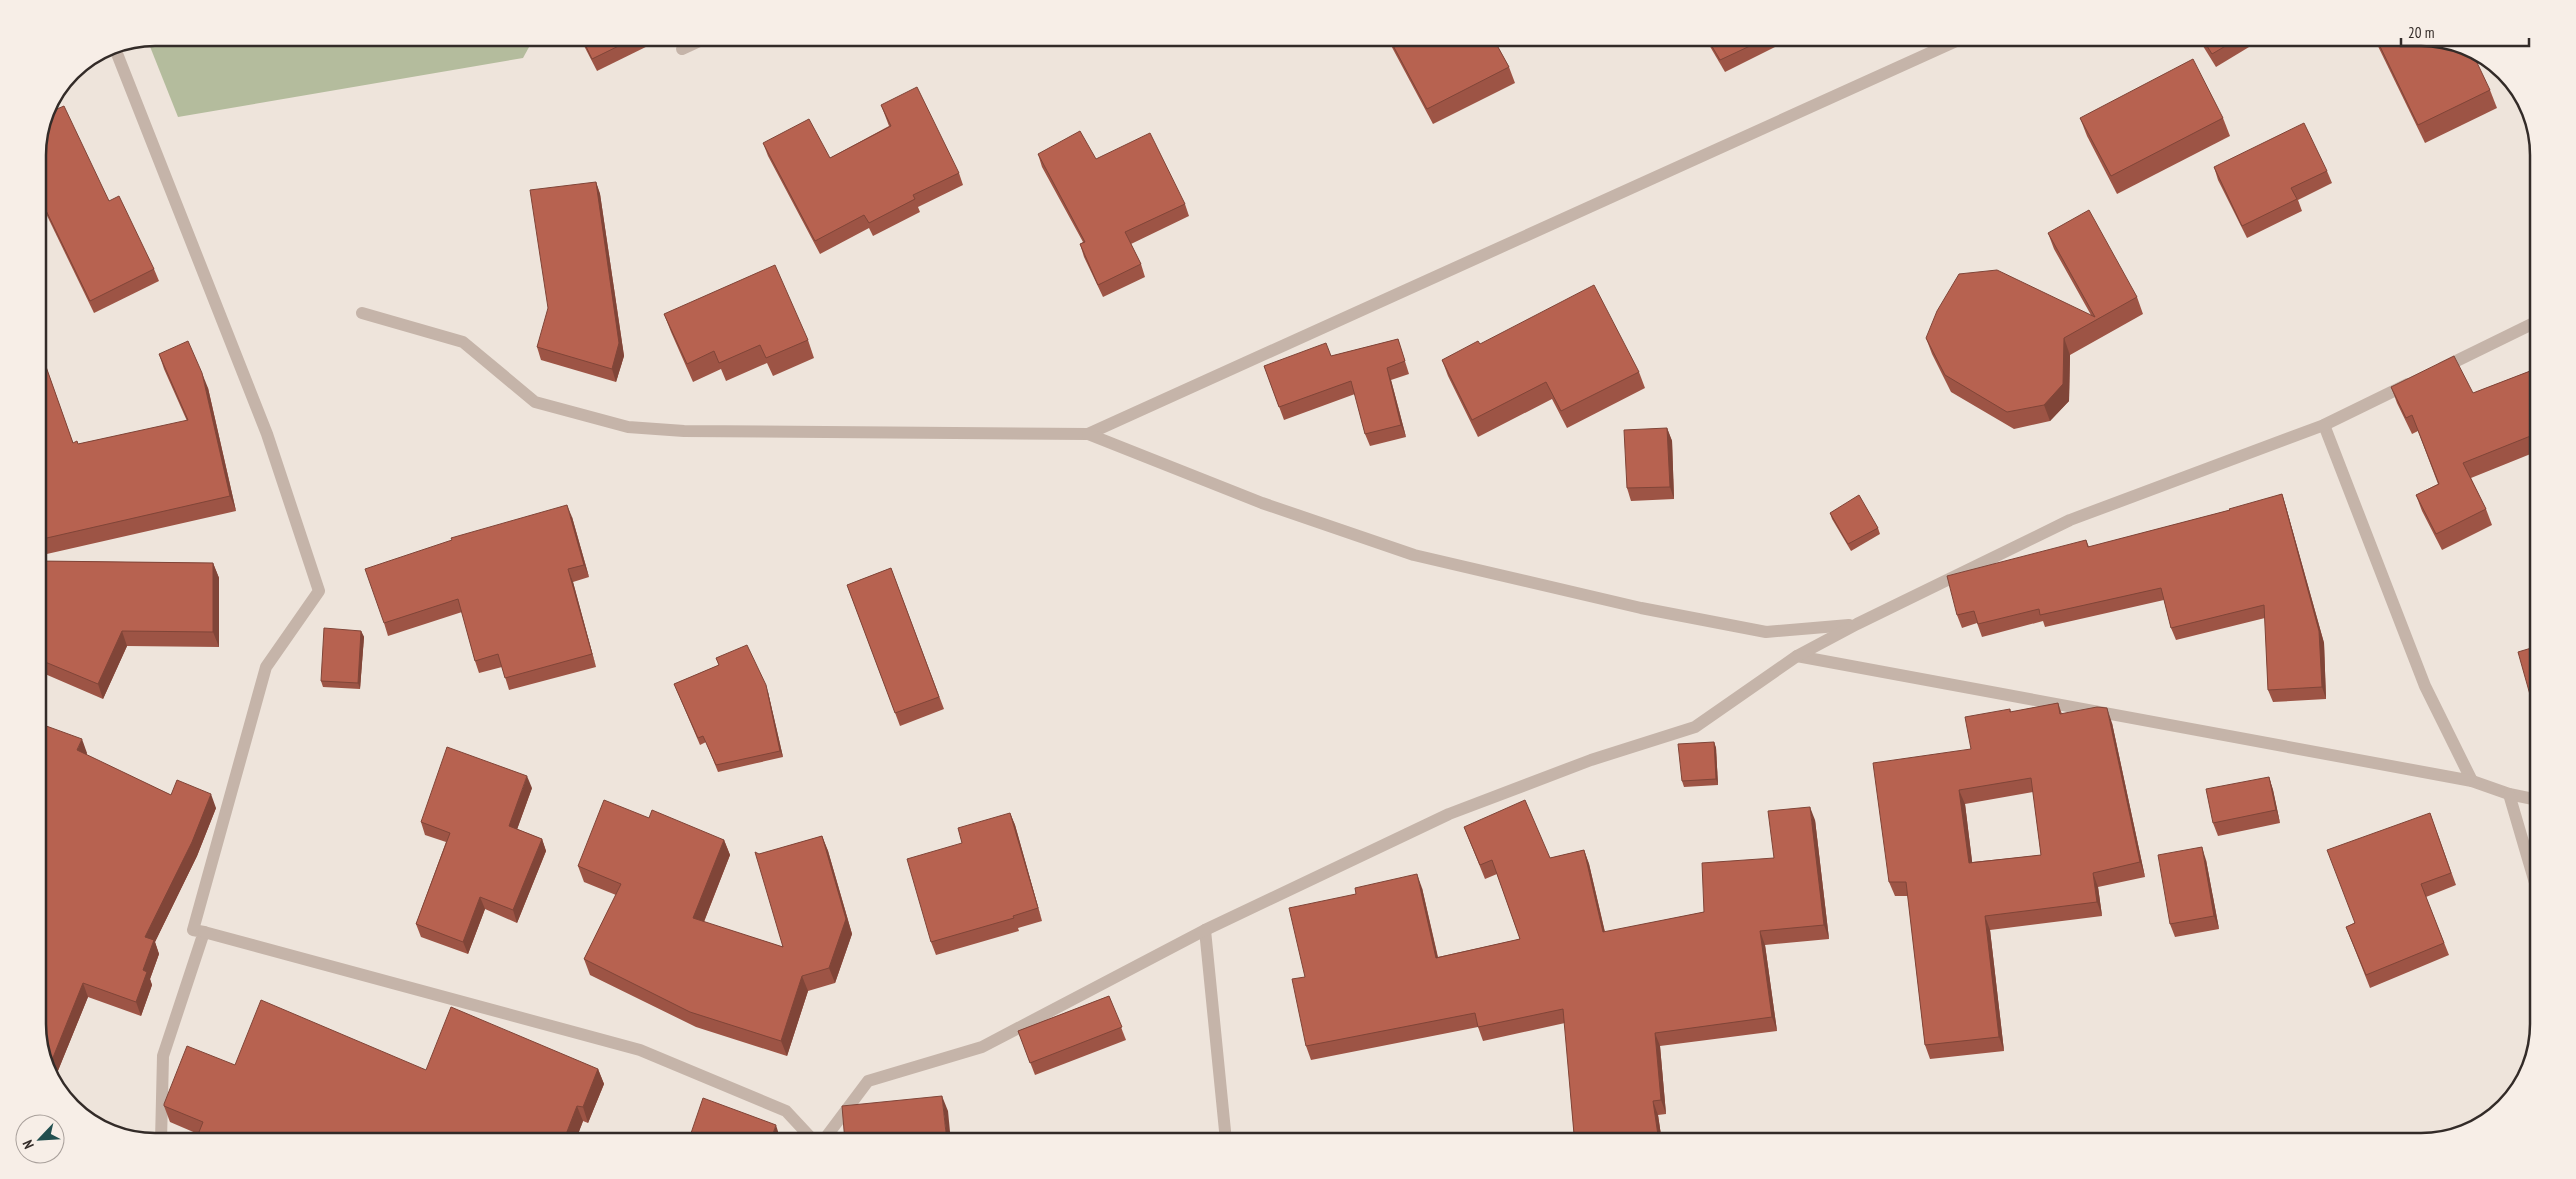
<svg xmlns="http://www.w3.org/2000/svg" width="2576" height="1179" viewBox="0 0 2576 1179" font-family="'PT Sans Narrow',sans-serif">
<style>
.grass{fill:#b4bc9d}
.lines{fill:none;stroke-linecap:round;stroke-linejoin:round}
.minor{stroke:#c5b4a9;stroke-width:12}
.wall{fill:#9d5445;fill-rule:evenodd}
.shaded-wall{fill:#804538}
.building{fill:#b76250;stroke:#804538;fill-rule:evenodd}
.rim{fill:none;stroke:#332b28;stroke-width:2.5}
</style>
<rect width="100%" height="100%" fill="#eee4db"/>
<path class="grass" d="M155 37H534V38L523 58 178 117 147 39Z"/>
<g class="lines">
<g class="minor">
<path d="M114 46 267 434 319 591 266 667 193 930 204 932 163 1056 161 1141"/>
<path d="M682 49 708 37"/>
<path d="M362 313 463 342 535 402 628 427 684 431 1088 434 1965 37"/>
<path d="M2442 368 2538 321"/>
<path d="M2324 425 2425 686 2472 781"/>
<path d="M1088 434 1262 503 1414 555 1641 608 1766 632 1849 625"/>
<path d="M1797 656 2472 781 2509 794 2538 800"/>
<path d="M2509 794 2538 893"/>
<path d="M1205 930 1226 1141"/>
<path d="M204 932 640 1050 786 1111 814 1141"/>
<path d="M823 1141 868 1081 982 1047 1205 930 1449 814 1591 760 1695 727 1797 656 1857 624 2070 520 2324 425 2408 384"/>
</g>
</g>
<g class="wall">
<path d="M580 38H664L597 71Z"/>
<path d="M1387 38H1493L1509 67 1515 83 1433 124Z"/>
<path d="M1705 38H1779L1781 44 1725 72Z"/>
<path d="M2198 38H2251L2254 44 2216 67Z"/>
<path d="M2374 38H2421L2490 90 2497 108 2425 143Z"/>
<path d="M881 105 959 173 963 185 918 207 920 212 873 236 869 228 820 254 768 156 763 143 830 158 889 126Z"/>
<path d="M2080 118H2223L2230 136 2117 194 2087 136Z"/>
<path d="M38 148 109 201 154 269 159 281 94 313 38 197Z"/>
<path d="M1038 154 1096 159 1185 204 1189 216 1131 244 1141 264 1145 277 1103 297 1084 257 1080 244 1083 242 1042 167Z"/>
<path d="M2214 167 2327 171 2332 183 2298 200 2302 211 2247 238 2218 180Z"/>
<path d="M596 182 600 194 624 356 616 382 541 360 537 347Z"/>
<path d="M2048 233 2137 297 2143 314 2070 355 2069 401 2050 421 2014 429 1951 392 1932 354 1926 338 2091 315 2054 249Z"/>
<path d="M664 314 808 340 814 358 773 376 767 363 726 381 721 369 693 382 671 332Z"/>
<path d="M1398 339 1409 374 1391 380 1406 437 1370 446 1365 434 1355 394 1284 420 1264 366 1331 356Z"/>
<path d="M38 344 73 443 78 444 187 421 164 369 159 354 208 388 236 511 38 556Z"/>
<path d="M1480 344 1639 372 1645 388 1567 428 1552 399 1478 437 1448 376 1442 360Z"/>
<path d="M2538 368V451L2471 478 2486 509 2492 525 2442 550 2422 511 2416 495 2438 484 2418 431 2412 434 2397 403 2391 387 2473 393Z"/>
<path d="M1667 428 1672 441 1674 499 1631 501 1627 488Z"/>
<path d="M2282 494 2286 507 2324 643 2326 699 2273 702 2268 690 2265 618 2176 640 2171 628 2164 600 2045 627 2043 621 1982 637 1977 623 1962 628 1957 615 2086 540 2089 547 2230 510Z"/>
<path d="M1830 513 1878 528 1880 534 1851 551 1832 519Z"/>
<path d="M572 517 589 577 573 582 596 667 509 690 502 667 479 673 475 661 462 612 388 636 384 623Z"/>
<path d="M38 561 213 563 219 578V647L127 646 103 699 38 671Z"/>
<path d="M891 568 944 709 900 726 847 585Z"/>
<path d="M361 631 364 637 360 689 323 687 321 681Z"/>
<path d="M716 658 768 692 783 757 718 772 706 742 700 745 674 684 719 665Z"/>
<path d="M2058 703 2062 714 2112 723 2145 877 2098 887 2102 916 1990 930 2004 1051 1930 1059 1925 1045 1908 896H1895L1889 882 2010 709 2011 712ZM2033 792 2041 855 1972 862 1965 804Z"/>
<path d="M38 723 87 753 86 755 171 795 216 808 197 856 155 942 159 954 150 979 152 985 141 1016 88 997 55 1078 38 1032Z"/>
<path d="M1714 742 1716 748 1718 785 1684 787 1682 781Z"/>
<path d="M2269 777 2273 790 2280 823 2218 836 2213 823Z"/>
<path d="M532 788 517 829 542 839 546 851 517 923 485 909 468 954 421 937 416 924 446 842 425 835 421 822Z"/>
<path d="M1010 813 1015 825 1042 921 1018 928 1019 931 936 955 931 942 962 843Z"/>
<path d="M2430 813 2456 885 2426 897 2449 955 2370 988 2346 927 2354 923Z"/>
<path d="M649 818 724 840 730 855 704 922 783 947 759 854 822 836 828 851 852 934 835 983 808 991 787 1056 696 1027 590 975 584 959 616 895 584 882 578 866Z"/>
<path d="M1815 820 1829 939 1765 945 1777 1031 1660 1046 1666 1114 1658 1115 1662 1142H1528L1574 1134 1565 1023 1483 1041 1478 1027 1311 1060 1306 1046 1305 977 1356 894 1422 888 1438 957 1520 939 1497 874 1485 879 1464 827 1550 858 1584 850 1589 864 1605 932 1704 912 1774 858Z"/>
<path d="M2206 860 2219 929 2175 937 2170 924Z"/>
<path d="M1109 996 1126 1040 1035 1075 1018 1031Z"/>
<path d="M235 1065 426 1070 598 1069 604 1084 588 1123 583 1121 575 1142H195L198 1134 170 1122 164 1106Z"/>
</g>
<g class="shaded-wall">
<path d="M596 182 600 194 624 356 616 382 612 369Z"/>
<path d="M2064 338 2070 355 2069 401 2050 421 2044 405Z"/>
<path d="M1387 368 1391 380 1406 437 1401 425Z"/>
<path d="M202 373 208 388 236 511 230 496Z"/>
<path d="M1667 428 1672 441 1674 499 1670 487Z"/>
<path d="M2282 494 2286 507 2324 643 2326 699 2322 687Z"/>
<path d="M567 505 572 517 589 577 584 565Z"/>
<path d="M213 563 219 578V647L213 632Z"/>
<path d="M568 569 573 582 596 667 592 654Z"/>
<path d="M122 631 127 646 103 699 98 684Z"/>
<path d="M361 631 364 637 360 689 358 683Z"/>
<path d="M766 685 768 692 783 757 780 751Z"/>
<path d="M2107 708 2112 723 2145 877 2140 862Z"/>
<path d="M82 739 87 753 82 764 77 750Z"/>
<path d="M1714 742 1716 748 1718 785 1716 779Z"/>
<path d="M527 776 532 788 514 838 509 826Z"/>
<path d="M2269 777 2273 790 2280 823 2276 810Z"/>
<path d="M1959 790 1965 804 1974 877 1969 863Z"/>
<path d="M211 794 216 808 197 856 155 942 159 954 150 979 152 985 141 1016 136 1002 143 970 145 937Z"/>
<path d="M1810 807 1815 820 1829 939 1824 925Z"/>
<path d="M1010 813 1015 825 1042 921 1038 908Z"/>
<path d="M822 836 828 851 852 934 835 983 829 968Z"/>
<path d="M542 839 546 851 517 923 513 910Z"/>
<path d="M724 840 730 855 699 934 693 918Z"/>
<path d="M2202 847 2206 860 2219 929 2214 916Z"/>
<path d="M1584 850 1589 864 1608 946 1603 932Z"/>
<path d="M2093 873 2098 887 2102 916 2097 902Z"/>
<path d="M1417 874 1422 888 1441 972 1436 958Z"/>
<path d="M480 897 485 909 468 954 463 942Z"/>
<path d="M1985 916 1990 930 2004 1051 1999 1037Z"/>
<path d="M1760 931 1765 945 1777 1031 1772 1017Z"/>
<path d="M802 976 808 991 787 1056 781 1041Z"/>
<path d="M83 983 88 997 55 1078 50 1065Z"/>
<path d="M1655 1033 1660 1046 1666 1114 1661 1100Z"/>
<path d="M598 1069 604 1084 588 1123 583 1107Z"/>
<path d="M942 1096 948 1111 951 1142H947Z"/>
<path d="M1653 1101 1658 1115 1662 1142H1659Z"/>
<path d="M577 1106 583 1121 575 1142H563Z"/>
<path d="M776 1125 780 1138 779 1142H770Z"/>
</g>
<g class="building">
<path d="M582 38H635L592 59Z"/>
<path d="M1389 38H1493L1509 67 1427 109Z"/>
<path d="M1707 38H1767L1720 60Z"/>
<path d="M2202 38H2239L2212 54Z"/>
<path d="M2376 38H2421L2466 47 2471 50 2490 90 2418 125Z"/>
<path d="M2193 59 2223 118 2111 176 2080 118Z"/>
<path d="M917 87 959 173 913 195 915 199 869 223 864 215 815 241 763 143 809 119 830 158 891 126 881 105Z"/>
<path d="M64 106 109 201 119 196 154 269 90 301 38 194V148L45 114Z"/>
<path d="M2304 123 2327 171 2291 188 2297 199 2242 226 2214 167Z"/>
<path d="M1080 131 1096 159 1150 133 1185 204 1125 232 1141 264 1098 285 1080 244 1085 242 1038 154Z"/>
<path d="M596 182 619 343 612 369 537 347 548 308 530 190Z"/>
<path d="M2089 210 2137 297 2064 338 2063 384 2044 405 2007 412 1945 375 1926 338 1937 311 1959 274 1997 270 2095 317 2048 233Z"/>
<path d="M775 265 808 340 766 358 760 345 719 363 714 351 687 364 664 314Z"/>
<path d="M1594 285 1639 372 1561 411 1546 382 1472 420 1442 360 1478 341 1480 344Z"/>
<path d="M1398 339 1405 361 1387 368 1401 425 1365 434 1351 381 1279 407 1264 366 1326 343 1331 356Z"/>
<path d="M188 341 202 373 230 496 38 540V344L73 443 77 441 78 444 188 420 159 354Z"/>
<path d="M2454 356 2473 393 2538 368V433L2463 463 2486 509 2436 534 2416 495 2439 484 2412 415 2406 418 2391 387Z"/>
<path d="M1667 428 1670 487 1627 488 1624 430Z"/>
<path d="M2282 494 2319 631 2322 687 2268 690 2264 605 2171 628 2161 588 2040 615 2039 609 1978 624 1974 611 1957 615 1947 576 2086 540 2088 547 2230 510 2229 509Z"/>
<path d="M1859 495 1878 528 1848 544 1830 513Z"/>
<path d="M567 505 584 565 568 569 592 654 505 678 498 654 475 661 458 599 384 623 365 569 452 540 451 538Z"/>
<path d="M38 561 213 563V632L122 631 98 684 38 659Z"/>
<path d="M891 568 939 697 895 713 847 585Z"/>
<path d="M324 628 361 631 358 683 321 681Z"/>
<path d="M747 645 766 685 780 751 716 765 703 736 698 738 674 684 719 665 716 658Z"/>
<path d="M2538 646V715L2536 716 2518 652Z"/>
<path d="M2058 703 2060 714 2097 707 2107 708 2140 862 2093 873 2097 902 1985 916 1999 1037 1925 1045 1906 882H1889L1873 763 1971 749 1965 717 2010 709V712ZM2031 778 2041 855 1969 863 1959 790Z"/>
<path d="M38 723 82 739 77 750 171 795 177 780 211 794 192 842 145 937 154 940 143 970 147 972 136 1002 83 983 50 1065 38 1032Z"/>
<path d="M1714 742 1716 779 1682 781 1678 744Z"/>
<path d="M447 747 527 776 509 826 542 839 513 910 480 897 463 942 416 924 450 833 421 822Z"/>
<path d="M2269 777 2276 810 2213 823 2206 789Z"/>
<path d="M604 800 649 818 652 810 724 840 693 918 783 947 755 852 759 854 822 836 846 919 829 968 802 976 781 1041 690 1012 584 959 621 884 578 866Z"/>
<path d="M1525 800 1550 858 1584 850 1603 932 1704 912 1702 863 1774 858 1768 811 1810 807 1824 925 1760 931 1772 1017 1655 1033 1661 1100 1653 1101 1659 1142H1528L1574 1134 1563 1009 1478 1027 1475 1013 1306 1046 1292 979 1305 977 1289 908 1356 894 1355 888 1417 874 1436 958 1520 939 1492 860 1480 865 1464 827Z"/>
<path d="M1010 813 1038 908 1013 916 1014 918 931 942 907 859 962 843 958 828Z"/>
<path d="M2430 813 2451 873 2421 884 2444 943 2366 975 2346 927 2355 923 2327 850Z"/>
<path d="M2202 847 2214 916 2170 924 2158 855Z"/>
<path d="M1109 996 1122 1027 1030 1063 1018 1031Z"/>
<path d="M261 1000 426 1070 451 1007 598 1069 583 1107 577 1106 563 1142H195L203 1122 164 1106V1104L187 1046 235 1065Z"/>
<path d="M942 1096 947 1142H845L842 1106Z"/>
<path d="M703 1098 776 1125 770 1142H688Z"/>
</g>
<path d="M0 0H2576V1179H0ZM155 46H2421A109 109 0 0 1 2530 155V1024A109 109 0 0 1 2421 1133H155A109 109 0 0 1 46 1024V155A109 109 0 0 1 155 46Z" fill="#f7eee7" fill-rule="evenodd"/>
<path class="rim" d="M155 46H2421A109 109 0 0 1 2530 155V1024A109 109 0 0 1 2421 1133H155A109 109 0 0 1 46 1024V155A109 109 0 0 1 155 46Z"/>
<g transform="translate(40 1139) rotate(245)"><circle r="24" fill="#f7eee7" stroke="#a9a09b"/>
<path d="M0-4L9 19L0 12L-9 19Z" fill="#224f4f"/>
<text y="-8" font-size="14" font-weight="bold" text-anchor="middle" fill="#332b28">N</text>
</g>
<path d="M2401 38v8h128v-8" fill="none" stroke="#332b28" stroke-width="2.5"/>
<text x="2408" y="38" font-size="15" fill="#332b28" stroke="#f7eee7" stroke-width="4" paint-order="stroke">20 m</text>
</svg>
